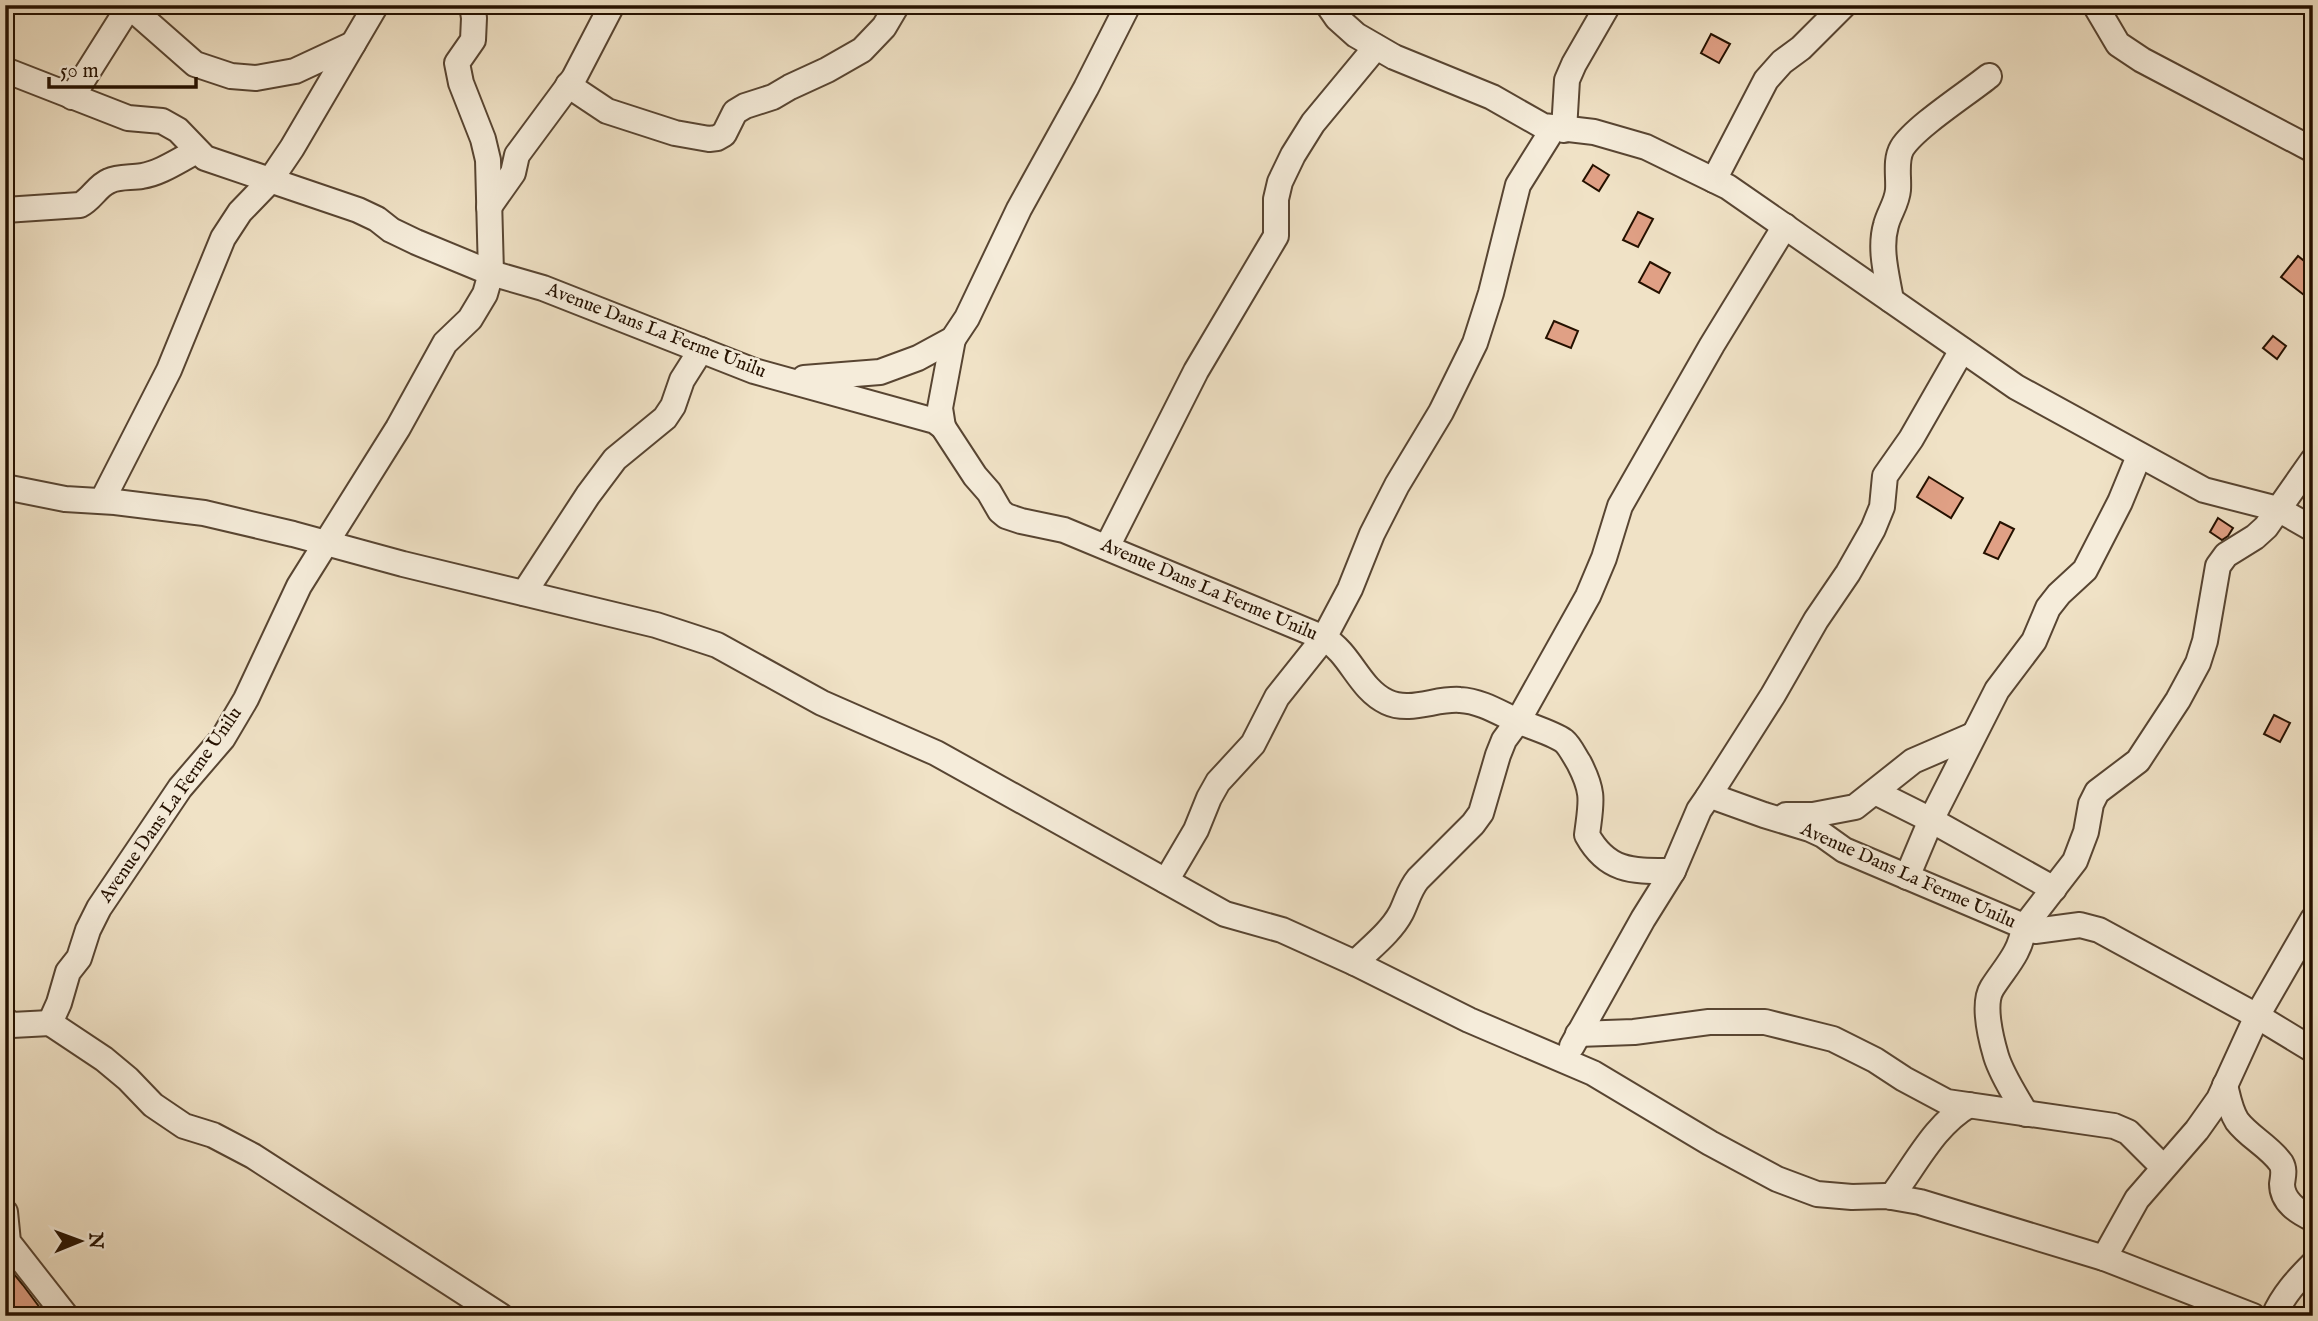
<svg xmlns="http://www.w3.org/2000/svg" width="2318" height="1321" viewBox="0 0 2318 1321" font-family="'IM FELL English',serif">
<style>
.building{fill:#e0a085;stroke:#251100;stroke-width:2}
.lines{fill:none;stroke-linecap:round;stroke-linejoin:round}
.minor-casing{stroke:#584532;stroke-width:28}
.minor{stroke:#f5ecda;stroke-width:24}
.labels{text-anchor:middle;dominant-baseline:central;stroke-width:5;stroke-linejoin:round;paint-order:stroke}
.street-label{font-size:19px;fill:#251100;stroke:#f5ecda}
</style>
<rect width="100%" height="100%" fill="#f0e2c6"/>
<filter id="stains"><feTurbulence type="fractalNoise" baseFrequency=".00286" numOctaves="4"/><feColorMatrix values="0 0 0 0 .2 0 0 0 0 .09 0 0 0 0 .02 0 0 0 .5 -.17"/></filter>
<radialGradient id="worn" r=".72"><stop offset=".6" stop-color="#630" stop-opacity="0"/><stop offset="1" stop-color="#630" stop-opacity=".3"/></radialGradient>
<g class="building">
<path d="M1711 34 1730 44 1719 63 1701 53Z"/>
<path d="M1593 165 1609 175 1599 191 1583 181Z"/>
<path d="M1638 212 1653 219 1638 247 1623 240Z"/>
<path d="M2313 247V302L2281 277 2298 256 2303 260Z"/>
<path d="M1650 262 1670 273 1659 293 1639 282Z"/>
<path d="M1554 321 1578 331 1571 348 1546 338Z"/>
<path d="M2273 336 2286 346 2277 359 2263 348Z"/>
<path d="M1929 477 1963 498 1951 518 1917 497Z"/>
<path d="M2218 518 2233 528 2228 536 2222 540 2210 532Z"/>
<path d="M2000 522 2014 529 1998 559 1984 553Z"/>
<path d="M2274 715 2290 723 2280 742 2264 734Z"/>
<path d="M5 1263 23 1285 46 1316H11L5 1308Z"/>
</g>
<g class="lines">
<defs>
<g id="minor">
<path d="M472 5 474 18 473 40 457 63 461 83 483 139 488 160 491 273 485 294 470 319 445 343 398 428 299 586 246 699 223 738 180 788 99 908 88 930 79 958 68 972 59 1003 50 1023 104 1059 128 1079 153 1105 184 1126 213 1135 253 1156 501 1316"/>
<path d="M1328 5 1337 18 1356 35 1394 57 1492 97 1543 126 1594 132 1646 147 1728 187 2016 387 2204 490 2278 509 2313 529"/>
<path d="M2095 5 2118 44 2142 60 2313 150"/>
<path d="M129 6 195 64 231 76 256 78 295 71 353 44"/>
<path d="M5 70 128 118 162 121 178 130 205 158 358 210 377 219 391 230 416 242 491 273 543 288 754 371 935 421 943 427 975 476 989 492 1000 511 1006 516 1021 521 1064 530 1324 638C1351 654 1359 689 1387 702 1410 713 1436 698 1460 700 1480 701 1498 712 1515 720 1529 726 1553 733 1564 741 1570 746 1575 757 1579 763 1595 794 1591 802 1587 835 1608 873 1634 871 1673 871L1699 810 1708 797H1714L1764 815 1810 829 1823 835 1844 850 2035 931 2080 925 2099 930 2257 1016 2313 1050"/>
<path d="M568 85 607 111 675 133 709 139 717 138 724 134 735 112 745 106 773 97 790 87 827 70 862 50 884 27 897 5"/>
<path d="M72 97 130 5"/>
<path d="M1564 130 1567 80 1574 64 1608 5"/>
<path d="M1714 180 1766 80 1782 62 1801 48 1844 5"/>
<path d="M489 207 513 173 517 155 574 78 612 5"/>
<path d="M5 210 80 205C92 199 97 186 109 181 119 176 131 178 142 176 161 173 179 160 197 151"/>
<path d="M1891 300C1887 276 1879 249 1886 225 1889 213 1897 203 1898 190 1899 177 1895 160 1902 148 1915 127 1968 93 1989 76"/>
<path d="M804 378 880 372 918 358 953 339 967 318 1019 209 1086 88 1128 5"/>
<path d="M943 427 940 408 953 339"/>
<path d="M5 487 65 499 115 502 204 513 293 534 403 564 656 625 717 645 822 703 936 753 1225 914 1282 930 1355 963 1469 1020 1593 1073 1710 1143 1777 1179 1817 1194 1852 1197 1886 1196 1920 1202 2104 1258 2253 1316"/>
<path d="M102 501 169 370 223 238 240 212 269 182 292 148 376 5"/>
<path d="M1107 547 1196 371 1276 236V199L1280 182 1293 155 1313 123 1376 47"/>
<path d="M524 593 588 495 615 459 665 418 673 406 682 380 701 350"/>
<path d="M1875 792 1931 820 2054 889"/>
<path d="M1708 797 1773 695 1816 620 1848 573 1873 529 1882 507 1885 476 1911 439 1962 350"/>
<path d="M1786 815H1813L1855 807 1913 761 1973 735"/>
<path d="M1907 877 1931 820 1997 690 2034 641 2048 608 2059 594 2085 570 2120 502 2139 456"/>
<path d="M1166 881 1196 830 1209 798 1218 782 1253 744 1277 697 1324 638 1350 589 1372 534 1397 485 1441 412 1475 343 1491 293 1518 185 1553 129"/>
<path d="M1355 963C1370 948 1391 932 1401 913 1407 901 1409 890 1418 879L1473 824 1481 813 1498 755 1504 740 1518 721 1588 596 1604 558 1620 506 1712 345 1785 226"/>
<path d="M5 1020 12 1025 50 1023"/>
<path d="M1578 1034 1634 1032 1709 1022H1765L1833 1039 1875 1060 1904 1079 1947 1102 2114 1126 2128 1132 2163 1167"/>
<path d="M1572 1046 1643 919 1673 871"/>
<path d="M2225 1085C2228 1097 2230 1110 2237 1121 2249 1137 2269 1146 2281 1163 2285 1170 2283 1176 2282 1184 2282 1202 2298 1212 2313 1219"/>
<path d="M2026 1114C2016 1096 2002 1076 1996 1056 1991 1039 1982 1004 1992 988 2006 966 2020 954 2024 927L2075 861 2086 832 2091 804 2097 792 2138 761 2178 700 2198 663 2205 641 2218 566 2226 555 2255 537 2266 527 2313 460"/>
<path d="M1891 1197C1915 1166 1934 1125 1969 1105"/>
<path d="M5 1212 8 1242 66 1316"/>
<path d="M2104 1258 2137 1199 2197 1130 2219 1099 2257 1016 2313 919"/>
<path d="M2274 1316C2283 1295 2297 1280 2313 1264"/>
</g>
</defs>
<use href="#minor" class="minor-casing"/>
<use href="#minor" class="minor"/>
</g>
<g class="labels">
<g class="street-label">
<text transform="translate(656 331) rotate(21)">Avenue Dans La Ferme Unilu</text>
<text transform="translate(1209 590) rotate(23)">Avenue Dans La Ferme Unilu</text>
<text transform="translate(171 805) rotate(-55)">Avenue Dans La Ferme Unilu</text>
<text transform="translate(1908 876) rotate(24)">Avenue Dans La Ferme Unilu</text>
</g>
</g>
<rect width="2318" height="1321" fill="none" stroke="#f0e2c6" stroke-width="28"/>
<rect x="7" y="7" width="2304" height="1307" fill="none" stroke="#251100" stroke-width="3.5"/>
<rect x="14" y="14" width="2290" height="1293" fill="none" stroke="#251100" stroke-width="2"/>
<g transform="translate(80 1241) rotate(89)" stroke="#f5ecda" stroke-width="5" paint-order="stroke">
<path d="M0-5L12 26L0 18L-12 26Z" fill="#251100"/>
<text y="-10" font-size="19" font-weight="bold" text-anchor="middle" fill="#251100">N</text>
</g>
<path d="M49 77v10h147v-10" fill="none" stroke="#251100" stroke-width="3.5"/>
<text x="60" y="77" font-size="21" fill="#251100" stroke="#f5ecda" stroke-width="5" paint-order="stroke">50 m</text>
<rect width="100%" height="100%" filter="url(#stains)"/>
<rect width="100%" height="100%" fill="url(#worn)"/>
</svg>
